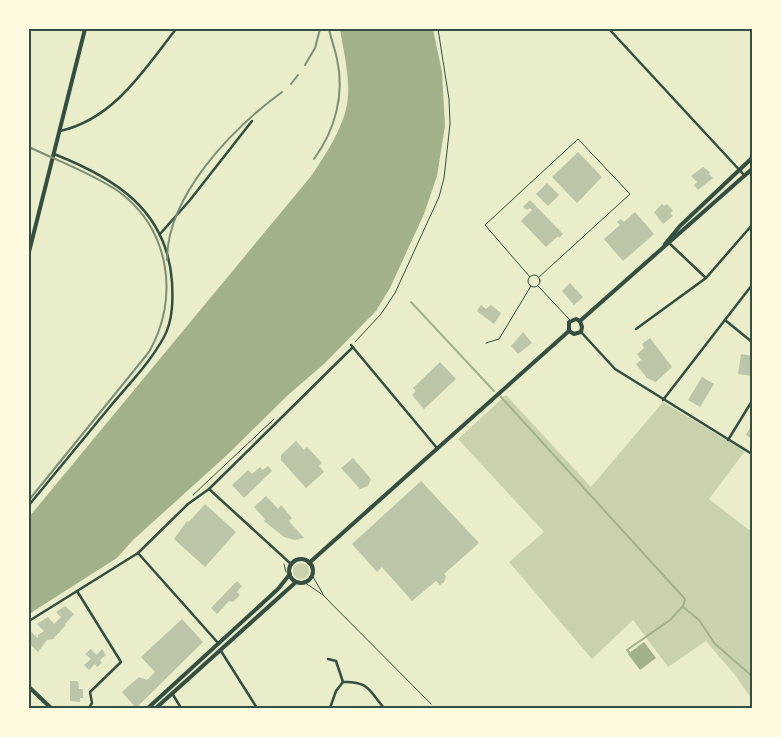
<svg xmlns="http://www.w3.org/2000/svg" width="781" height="737" viewBox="0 0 781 737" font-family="Commissioner,sans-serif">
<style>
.green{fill:#cad2ad}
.water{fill:#a3b18a}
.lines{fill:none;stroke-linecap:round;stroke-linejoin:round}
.stream{stroke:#a3b18a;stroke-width:2}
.building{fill:#bcc5a7}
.path{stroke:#344e41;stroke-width:1}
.service{stroke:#344e41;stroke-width:1}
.minor{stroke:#344e41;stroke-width:2.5}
.secondary{stroke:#344e41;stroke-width:4}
.primary{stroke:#344e41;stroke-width:4}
.rail{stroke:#7c8e77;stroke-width:2}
.neatline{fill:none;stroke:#344e41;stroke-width:2}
</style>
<rect width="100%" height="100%" fill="#e9edc9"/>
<g class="green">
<path d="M506 395 591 487 663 402 745 451 709 499 749 530 752 527V700L736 676 706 641 668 667 633 620 592 659 509 562 544 532 458 439Z"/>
<circle cx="301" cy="571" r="8"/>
</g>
<g class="water">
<path d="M340 29H433L442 72 445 126 437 176 424 214 390 288 376 311 325 363 288 395 226 456 133 540 117 558 29 614V517L312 175C325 155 338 136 345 113 353 87 344 55 340 29Z"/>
<path d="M644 642 656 658 640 670 628 654Z"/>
</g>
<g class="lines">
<g class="stream">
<path d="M411 302 494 391"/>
<path d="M501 397 685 599 683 607 699 620 715 644 752 676"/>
<path d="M631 654 627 650 670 620 682 607"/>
</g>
</g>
<g class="building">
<path d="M578 152 602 177 577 203 552 177Z"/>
<path d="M703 167 710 172 709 174 713 178 698 190 694 185 697 182 691 176Z"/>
<path d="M547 183 559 195 548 206 536 194Z"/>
<path d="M530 200 563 234 559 238 558 236 546 247 521 221 532 210 530 208 527 210 523 207Z"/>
<path d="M662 204 664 206 667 204 673 211 670 213 673 216 663 224 654 212Z"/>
<path d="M635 212 654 234 623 261 604 239 620 225 617 222 621 219 624 222Z"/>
<path d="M570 283 583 297 574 305 562 291Z"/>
<path d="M481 305 486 309 491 305 501 313 494 324 477 311Z"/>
<path d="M523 332 532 343 518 354 511 346Z"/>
<path d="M650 338 672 367 656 382 647 378 636 364 641 360 637 354 644 348 642 344Z"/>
<path d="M741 354 752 356V376L738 374Z"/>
<path d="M440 362 456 379 424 409 412 395 416 391 413 388Z"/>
<path d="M702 377 714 384 700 407 688 400Z"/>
<path d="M752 424V439L746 435Z"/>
<path d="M296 441 304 450 307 447 322 463 319 466 324 472 306 488 281 460V455Z"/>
<path d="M353 458 371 479 368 486 360 489 341 468Z"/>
<path d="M268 466 272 471 244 498 232 485 248 470 252 474 260 467 263 470Z"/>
<path d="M421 481 479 543 444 574 446 576 444 582 440 585 436 581 412 601 382 567 377 572 352 544Z"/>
<path d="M266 496 278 509 281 505 292 518 289 521 304 538 295 540 284 537 264 521 265 519 254 507Z"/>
<path d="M205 504 236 532 205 567 174 539 187 521 189 522Z"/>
<path d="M237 581 242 586 237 592 240 595 233 602 229 601 217 614 211 608Z"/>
<path d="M65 606 74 614 65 624 66 625 53 639 47 640 38 652 29 643V630L38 638V635L44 631 37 624 48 617 54 624 61 617 56 612Z"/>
<path d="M182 619 203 642 136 708 122 692 139 677 147 680 155 672 141 657Z"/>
<path d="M91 649 96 655 102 649 106 655 100 660 102 663 97 667 95 664 89 670 84 665 91 659 85 654Z"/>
<path d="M70 681H78L79 689H83V698H80V702L70 701Z"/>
</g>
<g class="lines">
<g class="path">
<path d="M355 342 381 314 395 293 439 197 444 178 450 124 449 99 438 29"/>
<path d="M193 495 274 419"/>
<path d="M284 564 286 572"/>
</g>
<g class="service">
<circle cx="534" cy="281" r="6"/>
<path d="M530 277 485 225 578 139 630 194 539 277"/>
<path d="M538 286 570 320"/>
<path d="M486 343 499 339 531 286"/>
<path d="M312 575 323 594"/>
<path d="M304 582 323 595 431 704"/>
</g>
<g class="minor">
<path d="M609 29 745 176"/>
<path d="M60 131C114 119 144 70 176 29"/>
<path d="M160 234 190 200 252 121"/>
<path d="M669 243 706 278"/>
<path d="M725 320 752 342"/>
<path d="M636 329 706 278 752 225"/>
<path d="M581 332 615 369 752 454"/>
<path d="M351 345 437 448"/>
<path d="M663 400 752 285"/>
<path d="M728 440 752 401"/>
<path d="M209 489 291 564"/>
<path d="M29 505C57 471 85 437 113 403 131 382 151 361 164 337 173 320 173 300 172 282 167 210 115 178 54 154"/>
<path d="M138 553 219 644"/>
<path d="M77 591 121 662 90 692 92 703 89 708"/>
<path d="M29 621 138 553 188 504 209 489 353 347"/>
<path d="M221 651 257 708"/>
<path d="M328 659 336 661 343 682"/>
<path d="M172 693 181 708"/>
<path d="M330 708 336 691 343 682C368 681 369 690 384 708"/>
</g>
<path class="secondary" d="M29 252 85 29"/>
<g class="primary">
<path d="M665 244 680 226 752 158"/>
<path d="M580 321 752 169"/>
<path d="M569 331 574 334 581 332 582 327 580 321"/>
<path d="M569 331V322L576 319 580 321"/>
<circle cx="301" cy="571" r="12"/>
<path d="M309 563 569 331"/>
<path d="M29 687 51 708"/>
<path d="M148 708 278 589 290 574"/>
<path d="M156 708 296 582"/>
</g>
<g class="rail">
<path d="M305 65 315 48 320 29"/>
<path d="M291 84 298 75"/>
<path d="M29 147C58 161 91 173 118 191 170 229 180 298 149 352L29 500"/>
<path d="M314 159C335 130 345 95 337 59 335 49 331 39 329 29"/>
<path d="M167 260C167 195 233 128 282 92"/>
</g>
</g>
<rect width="781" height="737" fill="none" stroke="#fefae0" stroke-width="60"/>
<rect x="30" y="30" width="721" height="677" class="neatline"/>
</svg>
